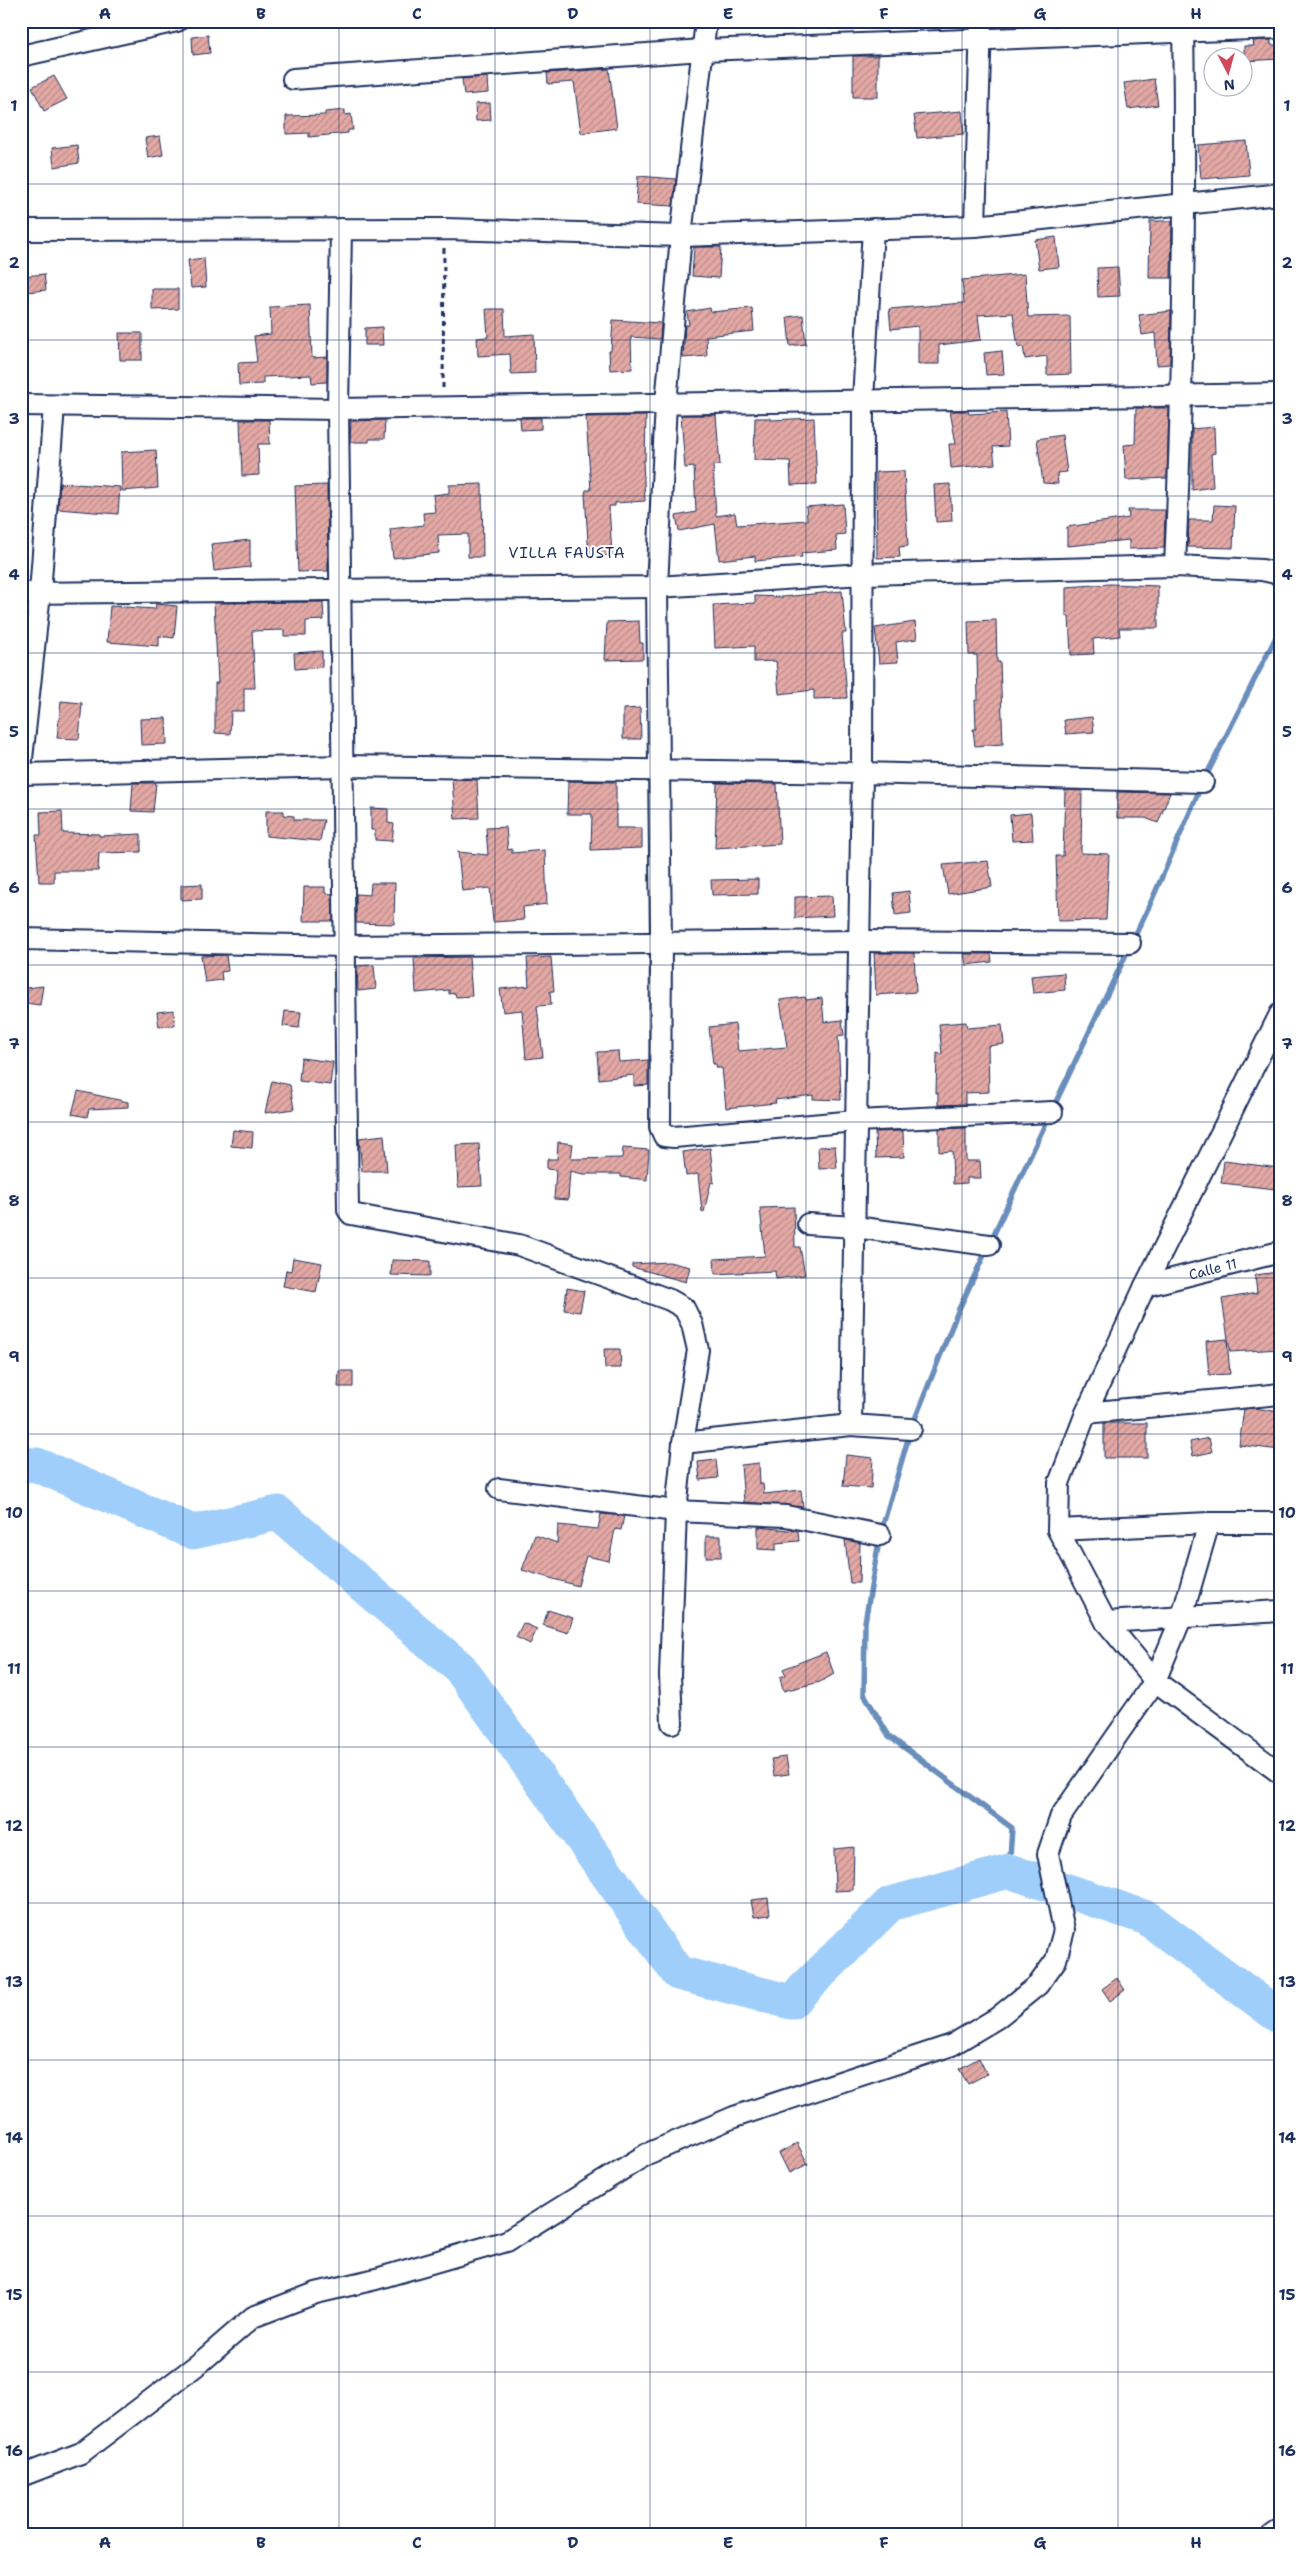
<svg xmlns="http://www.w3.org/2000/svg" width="1301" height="2556" viewBox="0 0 1301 2556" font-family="'Shantell Sans',sans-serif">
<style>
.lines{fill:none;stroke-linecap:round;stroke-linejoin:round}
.stream{stroke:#6b8ebc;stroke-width:5.5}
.river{stroke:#a0cefb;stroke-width:35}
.building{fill:url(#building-hatch);stroke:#1b2f5e}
.street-casing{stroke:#1b2f5e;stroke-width:24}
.path{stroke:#1b2f5e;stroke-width:3;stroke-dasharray:5 4;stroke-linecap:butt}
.street{stroke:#fff;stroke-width:20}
.grid{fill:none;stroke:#1b2f5e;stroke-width:1;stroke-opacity:0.55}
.labels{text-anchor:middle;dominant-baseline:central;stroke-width:4;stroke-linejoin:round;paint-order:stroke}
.street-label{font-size:14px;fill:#1b2f5e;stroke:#fff}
.neighbourhood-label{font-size:15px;letter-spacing:1px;fill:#1b2f5e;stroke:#fff}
.neatline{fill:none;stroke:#1b2f5e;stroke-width:2}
.grid-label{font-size:16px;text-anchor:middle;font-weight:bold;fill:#1b2f5e}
</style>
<defs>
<pattern id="building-hatch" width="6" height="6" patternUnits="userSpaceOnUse" patternTransform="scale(1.25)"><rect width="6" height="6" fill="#e4a9a5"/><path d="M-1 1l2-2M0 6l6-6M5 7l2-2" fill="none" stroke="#b88a8a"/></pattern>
</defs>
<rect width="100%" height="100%" fill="#fff"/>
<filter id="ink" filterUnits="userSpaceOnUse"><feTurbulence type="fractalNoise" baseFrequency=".02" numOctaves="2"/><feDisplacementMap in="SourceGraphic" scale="10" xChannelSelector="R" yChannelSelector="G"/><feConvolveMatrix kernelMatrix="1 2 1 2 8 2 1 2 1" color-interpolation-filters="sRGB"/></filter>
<g filter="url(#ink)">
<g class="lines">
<g class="stream">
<path d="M1053 1108 1151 902 1203 782 1280 629"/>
<path d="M1009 1871 1012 1828 889 1736 864 1694 865 1622 880 1535 911 1429 958 1311 1049 1116"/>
</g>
<path class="river" d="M21 1464 37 1465 193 1532 278 1513 460 1668 678 1973 791 2002 890 1904 1009 1871 1147 1918 1280 2017"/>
</g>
<g class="building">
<path d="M208 35 210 53 193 55 192 37Z"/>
<path d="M1271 40V45H1280V59L1244 61V46H1254L1253 41Z"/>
<rect x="853" y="56" width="25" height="41"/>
<path d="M609 69 617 128 581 133 574 82 548 84 547 73Z"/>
<path d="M54 76 67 99 44 111 32 87Z"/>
<path d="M487 77 488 93 464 95 462 79Z"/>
<path d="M1154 79 1158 105 1128 109 1124 83Z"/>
<path d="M490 103 491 120 476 121 475 104Z"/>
<path d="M345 110V115L351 114 353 130H348V133L309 137V133L286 134V116L325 115V112Z"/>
<path d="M962 111 964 134 917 138 914 115Z"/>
<path d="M160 136 163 155 148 158 145 138Z"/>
<path d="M1246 141 1249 175 1201 179 1198 145Z"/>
<path d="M77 145 79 163 54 167 52 148Z"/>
<path d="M638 176 676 179 673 206 636 204Z"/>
<path d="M1150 221H1172L1171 278H1149Z"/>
<path d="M1056 237 1059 267 1039 269 1035 240Z"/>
<path d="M694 247H721L719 278 692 276Z"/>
<path d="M204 258 206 287 191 288 188 260Z"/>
<path d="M1118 267 1120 296 1098 297 1097 268Z"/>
<path d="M44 274 46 290 27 292 25 276Z"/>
<path d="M1025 274 1028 317 1070 316 1071 374 1047 375V356L1025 359 1023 346 1018 347 1013 313 978 315 981 340 939 345V364H918V326L891 329 889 309 964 303 962 280Z"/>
<path d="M152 289H178V309L152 310Z"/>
<path d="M310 305 312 358 327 357V382L312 383 311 375 263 377V384L239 385 238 363 257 362 254 336 271 334 270 307Z"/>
<path d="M710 308 711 312 752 308 754 331 706 336 707 356 683 358 685 325H689L687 312Z"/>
<path d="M486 309H504L505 336 534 334 535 373 511 374 510 354 478 356 477 338 488 337Z"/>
<path d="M1171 311 1170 364 1157 365 1155 333 1142 335 1139 315Z"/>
<path d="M803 315 806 344 790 346 787 317Z"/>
<path d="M613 320 661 323 660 339 631 337 632 369 610 370 609 351H611Z"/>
<path d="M382 327 383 345H365V328Z"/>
<path d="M119 333H142V360H120Z"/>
<path d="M1002 351 1004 374 986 375 984 353Z"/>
<path d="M1136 408H1169L1167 478 1126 480 1124 445 1135 444Z"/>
<path d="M950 411H968L969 414 1006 412 1008 446 993 447 995 464 951 468 949 444H956Z"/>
<path d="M681 415H716L720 465H713L716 516 735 513 737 525 807 520 806 507 843 504 845 534 836 535 837 550 801 553 802 557 755 561V556L719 560 715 524 679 531 676 516 696 512 694 467 685 468Z"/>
<path d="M646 416 645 461H643L645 501 615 503V506H609L612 555 589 557 585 494 586 490H591L586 417Z"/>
<path d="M520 418H541V429L521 430Z"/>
<path d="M755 418H771V420L814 418 817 484 791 485 790 461 754 460Z"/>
<path d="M240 420H269L270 444H258L259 475 242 476Z"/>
<path d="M385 420 384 439H369V442H350L351 421Z"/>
<path d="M1214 427 1215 453 1211 454 1213 487 1192 490V429Z"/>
<path d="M1062 435 1067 472 1057 473 1058 484 1043 483 1037 439Z"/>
<path d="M156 450 158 488 122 491 121 452Z"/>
<path d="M904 471 908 546 899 547 900 557 877 558 876 472Z"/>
<path d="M60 483 120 487 118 514 58 509Z"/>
<path d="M482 484 483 557H468V534L438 535 439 553 393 558 390 529 424 525 423 513 435 512 433 495 449 493V485Z"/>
<path d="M950 484 952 521 936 522 934 485Z"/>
<path d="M327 485 328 571 298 572 295 486Z"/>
<path d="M1214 505 1235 506 1233 548 1188 547 1189 520H1213Z"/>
<path d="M1128 510H1165L1164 548 1129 549V540L1067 546V527L1129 518Z"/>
<path d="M250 540V567L214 571 211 544Z"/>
<path d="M1110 584 1158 586V628H1119L1120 636 1093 639 1094 654 1071 655 1069 616H1066V587Z"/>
<path d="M842 591 846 633H842L847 698 814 699V690L779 694 776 661 754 662V646L715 648 713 605 755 603V596L783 597Z"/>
<path d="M323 602 324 620 306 621V636H284V630L252 631 255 688H244V711H231L230 734 215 733V683H218L214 603Z"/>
<path d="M156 604 177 606 174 638 159 636V646L107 642 110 606 155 609Z"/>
<path d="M996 620 997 662H1000L1003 744 975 746 973 729H976L975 700H978L977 655H969L968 621Z"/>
<path d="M639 621 640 643H643V659L605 660 607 622Z"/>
<path d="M915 622 917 639 896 642 898 662 879 663 875 628Z"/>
<path d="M322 651V667L295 669 294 653Z"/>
<path d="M61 701 82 703 79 739 57 738Z"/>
<path d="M640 708 641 739H623V709Z"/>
<path d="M1092 717 1094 732 1066 734 1064 720Z"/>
<path d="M166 718 167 744 141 745 140 719Z"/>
<path d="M452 779 477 780 479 818 455 819Z"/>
<path d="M568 781 616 782V828H642V848L591 850 592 814H567Z"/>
<path d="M133 783H156L153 812 131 811Z"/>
<path d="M717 783 777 784 780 844 715 848Z"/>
<path d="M1065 790 1082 791 1081 853 1109 854 1106 920 1058 921 1056 856H1063Z"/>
<path d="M1117 792 1170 793 1158 823 1145 818H1117Z"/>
<path d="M371 808 388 809V823L394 824 392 841 375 840V830H371Z"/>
<path d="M62 811 63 833 99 834V836L141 834V852L99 853 98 871H54V882H39L36 835H41L40 812Z"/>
<path d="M266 811H284V815L294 816V820H324L320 841 266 836Z"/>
<path d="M1031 813 1033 840 1012 841 1010 815Z"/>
<path d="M506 827 508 850 512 849V853L545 850 547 904 523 907 524 920 493 922 490 888 462 891 458 852 488 855 486 828Z"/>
<path d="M988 861 992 887 948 894 943 865Z"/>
<path d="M758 879V894L712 895 711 880Z"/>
<path d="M371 883H395L394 924 356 923V894L370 895Z"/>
<path d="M202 884V899L181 900V885Z"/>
<path d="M304 887H325V893L332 894 333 921H303Z"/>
<path d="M909 891 911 913 895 915 893 893Z"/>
<path d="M832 896 833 916 795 918V897Z"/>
<path d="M874 953H914L916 992 876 995Z"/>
<path d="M964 954H991L992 962 966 965Z"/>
<path d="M226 955 228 971 221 972 222 980 205 982 201 956Z"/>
<path d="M469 957 472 996 456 997 455 993 449 994V990L416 993 414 958Z"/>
<path d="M551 957 554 991H550L551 1005 537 1006 543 1057 526 1059 522 1010 503 1012 500 989 529 986 527 958Z"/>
<path d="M374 965 376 989 358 991 357 966Z"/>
<path d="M1064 973 1065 990 1033 993 1031 976Z"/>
<path d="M43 986 40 1005 25 1003 26 988Z"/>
<path d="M805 997 806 1000 822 998 824 1022 842 1020 844 1035 838 1036 841 1100 813 1099V1095L775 1100 776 1103 726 1108 722 1068H717L716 1064H713L709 1027 735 1024 738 1051 787 1047 780 1000Z"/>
<path d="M174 1010 175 1025 159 1027 157 1012Z"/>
<path d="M285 1011 301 1012 299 1028 283 1026Z"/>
<path d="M966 1022 967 1028 1002 1025 1004 1044 988 1046 989 1092 965 1093V1104L938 1105V1093H936L937 1053 942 1054 939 1024Z"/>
<path d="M618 1051 619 1062 648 1060V1085L634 1086V1075L599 1079 597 1052Z"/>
<path d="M301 1058 333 1062 330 1085 299 1081Z"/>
<path d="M272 1081 290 1085 294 1109 265 1113Z"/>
<path d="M78 1091 128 1102V1107L89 1109 87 1117 72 1114Z"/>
<path d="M966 1128V1161H980L981 1178H967V1183L953 1184 952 1151 939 1152V1129Z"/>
<path d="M233 1130 253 1132 252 1148 231 1146Z"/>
<path d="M903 1131 904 1157 876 1158 875 1132Z"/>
<path d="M384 1135 387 1171H362L359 1138Z"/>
<path d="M558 1142 573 1144 571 1159 622 1158 623 1148 649 1150 647 1180 621 1177V1174H583L570 1171 568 1200 554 1199 556 1170 547 1169V1159H557Z"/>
<path d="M479 1144 482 1186 458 1187 456 1145Z"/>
<path d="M835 1146 837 1168 819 1169 818 1147Z"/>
<path d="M710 1148 714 1183 711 1182 704 1212H702L698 1174 686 1176 683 1152Z"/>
<path d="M1224 1161 1279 1168 1276 1189 1221 1183Z"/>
<path d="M794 1207 795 1247H800L805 1275 776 1279 775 1271 715 1274 714 1259 765 1256 760 1208Z"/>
<path d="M293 1258 322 1263 316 1292 283 1286 286 1270 291 1271Z"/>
<path d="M392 1260 430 1261V1276L391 1275Z"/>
<path d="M669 1262 690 1267 686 1282 632 1267V1264Z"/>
<path d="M1278 1272 1280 1349 1230 1352 1222 1299 1257 1293 1255 1275Z"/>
<path d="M567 1288 584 1291 580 1312 564 1310Z"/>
<path d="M1227 1339 1230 1374 1209 1375 1206 1341Z"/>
<path d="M604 1349H620L621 1368H605Z"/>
<path d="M339 1371H353V1387H338Z"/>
<path d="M1254 1408 1280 1412V1450L1239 1445 1244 1409Z"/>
<rect x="1104" y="1423" width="43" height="35"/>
<path d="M1209 1438 1212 1452 1193 1456 1190 1442Z"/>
<path d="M846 1455 873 1458 871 1488 843 1486Z"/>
<path d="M716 1460 718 1478 700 1480 698 1462Z"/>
<path d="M759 1463 760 1484H763L764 1494 801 1490 803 1507 744 1502 741 1465Z"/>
<path d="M601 1514 624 1516 621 1530 615 1529 609 1561 586 1556 578 1586 522 1570 535 1535 557 1543 558 1525 598 1529Z"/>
<path d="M758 1527 798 1531 799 1541 776 1543V1550L758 1549Z"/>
<rect x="706" y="1536" width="15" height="21"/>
<path d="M845 1540 860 1543 859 1583H850Z"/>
<path d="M548 1610 573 1618 568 1633 543 1625Z"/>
<path d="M523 1623 537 1629 530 1644 516 1637Z"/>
<path d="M826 1652 834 1674 820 1682 783 1691 780 1677 786 1675 783 1669Z"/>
<path d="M786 1757 789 1774 774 1776 771 1759Z"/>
<path d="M854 1847 853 1890 835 1891 834 1849Z"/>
<path d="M768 1898 770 1915 754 1917 751 1900Z"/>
<path d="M1117 1978 1125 1990 1110 2001 1102 1989Z"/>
<path d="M979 2058 987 2074 968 2084 959 2069Z"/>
<path d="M797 2143 808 2164 789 2173 779 2153Z"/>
</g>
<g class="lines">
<defs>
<g id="street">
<path d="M706 21 681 236 666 403 657 587 661 942 660 1127 664 1136 674 1137 856 1121 1052 1112"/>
<path d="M21 56 177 21"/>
<path d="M293 79 703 50 1280 28"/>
<path d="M975 226 981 21"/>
<path d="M341 229 338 409 348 1210 351 1214 519 1245 670 1300 684 1308 692 1324 698 1350 683 1443 676 1511 670 1675 672 1723"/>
<path d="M873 229 863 400 862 773 851 1425 911 1429"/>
<path d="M21 230 445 229 681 236 975 226 1280 194"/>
<path d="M21 405 338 409 1280 394"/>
<path d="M1175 566C1183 384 1186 203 1183 21"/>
<path d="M21 593 657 587 863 574 1175 566 1262 570 1280 574"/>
<path d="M21 768 40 593 54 406"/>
<path d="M21 774 343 766 862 773 1203 782"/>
<path d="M21 939 345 946 859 941 1130 943"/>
<path d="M1280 1014 1145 1286 1086 1413 1059 1483 1058 1530 1106 1622 1155 1681 1280 1773"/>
<path d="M808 1224 855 1227 989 1245"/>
<path id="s1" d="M1145 1286 1280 1252"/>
<path d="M1086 1413 1280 1394"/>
<path d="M683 1443 851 1425"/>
<path d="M499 1489 676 1511 786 1516 880 1535"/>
<path d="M1058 1530 1209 1523H1280"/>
<path d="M1106 1622 1280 1611"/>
<path d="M21 2476 81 2453 201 2362 253 2317 316 2293 376 2279 507 2241 647 2154 734 2117 952 2045 997 2018 1038 1985 1056 1960 1064 1930 1048 1854 1061 1816 1155 1681 1182 1616 1209 1523"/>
<path d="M1273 2535 1280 2530"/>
</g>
</defs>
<use href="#street" class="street-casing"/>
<path class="path" d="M443 388 444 247"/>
<use href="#street" class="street"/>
</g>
</g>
<path class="grid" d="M183 21V2535M339 21V2535M495 21V2535M650 21V2535M806 21V2535M962 21V2535M1118 21V2535M21 184H1280M21 340H1280M21 496H1280M21 653H1280M21 809H1280M21 965H1280M21 1122H1280M21 1278H1280M21 1434H1280M21 1591H1280M21 1747H1280M21 1903H1280M21 2060H1280M21 2216H1280M21 2372H1280"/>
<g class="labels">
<g class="street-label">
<text stroke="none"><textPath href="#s1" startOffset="70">Calle 11</textPath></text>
</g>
<g class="neighbourhood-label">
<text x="567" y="553">VILLA FAUSTA</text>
</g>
</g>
<rect width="1301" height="2556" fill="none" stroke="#fff" stroke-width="55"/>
<g transform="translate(1228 72) rotate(174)"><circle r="24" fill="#ffffff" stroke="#a4acbf"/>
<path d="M0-4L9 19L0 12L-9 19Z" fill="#d1495b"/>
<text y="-8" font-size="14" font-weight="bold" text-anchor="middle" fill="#1b2f5e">N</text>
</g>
<rect x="28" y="28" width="1246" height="2500" class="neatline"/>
<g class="grid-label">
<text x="105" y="19">A</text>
<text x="261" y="19">B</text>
<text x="417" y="19">C</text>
<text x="573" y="19">D</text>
<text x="728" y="19">E</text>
<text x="884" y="19">F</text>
<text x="1040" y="19">G</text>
<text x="1196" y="19">H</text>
<text x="14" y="111">1</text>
<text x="1287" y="111">1</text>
<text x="14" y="268">2</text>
<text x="1287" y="268">2</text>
<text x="14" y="424">3</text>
<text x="1287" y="424">3</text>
<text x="14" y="580">4</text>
<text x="1287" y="580">4</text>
<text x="14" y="737">5</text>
<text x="1287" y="737">5</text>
<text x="14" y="893">6</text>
<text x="1287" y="893">6</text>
<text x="14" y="1049">7</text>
<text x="1287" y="1049">7</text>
<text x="14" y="1206">8</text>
<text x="1287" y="1206">8</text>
<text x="14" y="1362">9</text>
<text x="1287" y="1362">9</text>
<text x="14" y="1518">10</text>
<text x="1287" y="1518">10</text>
<text x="14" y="1674">11</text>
<text x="1287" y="1674">11</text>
<text x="14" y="1831">12</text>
<text x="1287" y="1831">12</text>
<text x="14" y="1987">13</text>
<text x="1287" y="1987">13</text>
<text x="14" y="2143">14</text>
<text x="1287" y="2143">14</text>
<text x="14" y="2300">15</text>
<text x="1287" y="2300">15</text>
<text x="14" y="2456">16</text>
<text x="1287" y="2456">16</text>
<text x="105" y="2548">A</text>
<text x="261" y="2548">B</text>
<text x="417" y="2548">C</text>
<text x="573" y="2548">D</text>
<text x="728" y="2548">E</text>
<text x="884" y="2548">F</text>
<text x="1040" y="2548">G</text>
<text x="1196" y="2548">H</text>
</g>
</svg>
